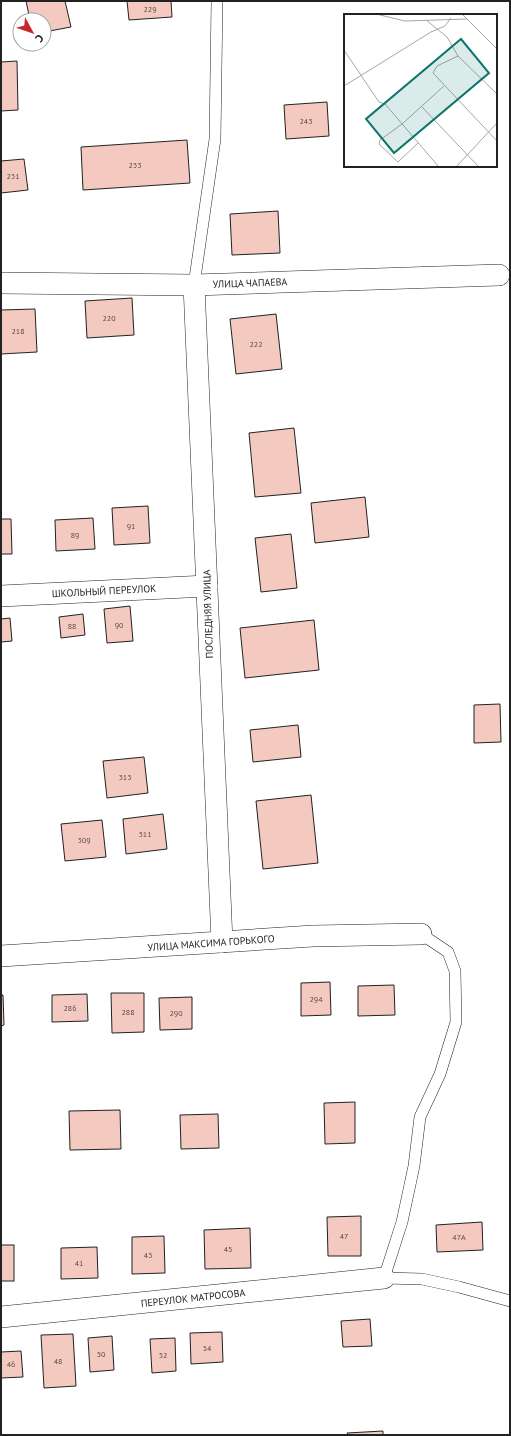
<svg xmlns="http://www.w3.org/2000/svg" width="511" height="1436" viewBox="0 0 511 1436" font-family="'PT Sans',sans-serif">
<style>
.building{fill:#f3c9c0;stroke:#222}
.lines{fill:none;stroke-linecap:round;stroke-linejoin:round}
.lane-casing{stroke:#222;stroke-width:12}
.street-casing{stroke:#222;stroke-width:22}
.lane{stroke:#fff;stroke-width:11}
.street{stroke:#fff;stroke-width:21}
.labels{text-anchor:middle;dominant-baseline:central;stroke-width:3;stroke-linejoin:round;paint-order:stroke}
.number-label{font-size:8px;fill:#564c4a}
.street-label{font-size:10px;fill:#222;stroke:#fff}
.inset-road{fill:none;stroke:#a7a7a7;stroke-width:1}
.view{fill:#0f766e;fill-opacity:0.15;stroke:#0f766e;stroke-width:2}
.inset-edge{fill:none;stroke:#222;stroke-width:2}
</style>
<rect width="100%" height="100%" fill="#fff"/>
<g class="building">
<path d="M26 1H65L71 27 44 32V20H30Z"/>
<path d="M127 1H171L172 17 129 20Z"/>
<path d="M17 61 18 110 1 111V62Z"/>
<path d="M327 102 329 136 286 139 284 105Z"/>
<path d="M187 140 190 183 83 190 81 147Z"/>
<path d="M24 159 28 190 1 193V161Z"/>
<path d="M278 211 280 253 232 255 230 214Z"/>
<path d="M132 298 134 335 87 338 85 301Z"/>
<path d="M35 309 37 352 1 354V310Z"/>
<path d="M276 314 282 369 236 374 230 319Z"/>
<path d="M294 428 301 493 255 497 249 433Z"/>
<path d="M365 497 369 537 315 543 311 503Z"/>
<path d="M148 506 150 543 114 545 112 508Z"/>
<path d="M93 518 95 549 56 551 55 520Z"/>
<path d="M1 519H11L12 554H1Z"/>
<path d="M291 534 297 588 261 592 255 538Z"/>
<path d="M130 606 133 641 107 643 104 609Z"/>
<path d="M83 614 85 635 61 638 59 617Z"/>
<path d="M10 618 12 641 1 642V619Z"/>
<path d="M314 620 319 670 245 678 240 628Z"/>
<path d="M500 704 501 742 474 743V705Z"/>
<path d="M298 725 301 757 253 762 250 730Z"/>
<path d="M144 757 148 793 107 798 103 761Z"/>
<path d="M311 795 318 863 263 869 256 801Z"/>
<path d="M163 814 167 849 126 854 123 819Z"/>
<path d="M102 820 106 857 65 861 61 824Z"/>
<path d="M330 982 331 1015 301 1016V983Z"/>
<path d="M394 985 395 1015 358 1016V986Z"/>
<path d="M111 993H144V1032L112 1033Z"/>
<path d="M87 994 88 1021 52 1022V995Z"/>
<path d="M1 995H3L4 1025 1 1026Z"/>
<path d="M192 997V1029L160 1030 159 998Z"/>
<path d="M355 1102V1143L325 1144 324 1103Z"/>
<path d="M120 1110 121 1149 70 1150 69 1111Z"/>
<path d="M218 1114 219 1148 181 1149 180 1115Z"/>
<path d="M361 1216V1256H328L327 1217Z"/>
<path d="M482 1222 483 1250 437 1252 436 1225Z"/>
<path d="M250 1228 251 1268 205 1269 204 1230Z"/>
<path d="M164 1236 165 1273 132 1274V1237Z"/>
<rect x="1" y="1245" width="13" height="36"/>
<path d="M97 1247 98 1278 61 1279V1248Z"/>
<path d="M370 1319 372 1346 343 1347 341 1321Z"/>
<path d="M222 1332 223 1362 191 1364 190 1333Z"/>
<path d="M73 1334 76 1386 44 1388 41 1335Z"/>
<path d="M112 1336 114 1370 90 1372 88 1338Z"/>
<path d="M175 1338 176 1371 152 1373 150 1339Z"/>
<path d="M21 1351 23 1377 1 1378V1352Z"/>
<path d="M383 1431V1435H348L347 1433Z"/>
</g>
<g class="lines">
<defs>
<g id="lane">
<path d="M194 285 215 139 217 1"/>
<path d="M421 934 448 952 455 971 456 1022 440 1074 420 1117 414 1166 402 1222 384 1278 422 1279 459 1287 510 1301"/>
</g>
<g id="street">
<path d="M1 283 194 285 499 275"/>
<path d="M194 285 222 942"/>
<path d="M1 596 207 586"/>
<path d="M1 956 313 936 421 934"/>
<path d="M1 1317 384 1278"/>
</g>
</defs>
<use href="#lane" class="lane-casing"/>
<use href="#street" class="street-casing"/>
<use href="#lane" class="lane"/>
<use href="#street" class="street"/>
</g>
<g class="labels">
<g class="number-label">
<text x="150" y="9">229</text>
<text x="306" y="121">243</text>
<text x="135" y="165">233</text>
<text x="13" y="176">231</text>
<text x="109" y="318">220</text>
<text x="18" y="331">218</text>
<text x="256" y="344">222</text>
<text x="131" y="526">91</text>
<text x="75" y="535">89</text>
<text x="119" y="625">90</text>
<text x="72" y="626">88</text>
<text x="125" y="777">313</text>
<text x="145" y="834">311</text>
<text x="84" y="840">309</text>
<text x="316" y="999">294</text>
<text x="70" y="1008">286</text>
<text x="128" y="1012">288</text>
<text x="176" y="1013">290</text>
<text x="344" y="1236">47</text>
<text x="459" y="1237">47А</text>
<text x="228" y="1249">45</text>
<text x="148" y="1255">43</text>
<text x="79" y="1263">41</text>
<text x="207" y="1348">54</text>
<text x="101" y="1354">50</text>
<text x="163" y="1355">52</text>
<text x="58" y="1361">48</text>
<text x="11" y="1364">46</text>
</g>
<g class="street-label">
<text transform="translate(250 283) rotate(-2)">УЛИЦА ЧАПАЕВА</text>
<text transform="translate(104 591) rotate(-3)">ШКОЛЬНЫЙ ПЕРЕУЛОК</text>
<text transform="translate(208 614) rotate(-92)">ПОСЛЕДНЯЯ УЛИЦА</text>
<text transform="translate(211 943) rotate(-4)">УЛИЦА МАКСИМА ГОРЬКОГО</text>
<text transform="translate(193 1298) rotate(-6)">ПЕРЕУЛОК МАТРОСОВА</text>
</g>
</g>
<g transform="translate(344 14)">
<rect width="153" height="153" fill="#fff"/>
<path class="inset-road" d="M32 0 61 7 123 5M118 0 153 35M82 6 103 23 114 42 93 52 89 59 153 127M0 36 35 88 41 90 95 153M114 42 153 80M0 72 87 18 101 12 107 4M77 92 135 153M74 129 54 148 35 130 36 126 58 110 100 72M112 153 153 109"/>
<path class="view" d="M117 25 145 59 50 139 22 105Z"/>
<rect width="153" height="153" class="inset-edge"/>
</g>
<rect width="511" height="1436" fill="none" stroke="#222222" stroke-width="4"/>
<g transform="translate(32 32) rotate(130)"><circle r="19" fill="#ffffff" stroke="#a7a7a7"/>
<path d="M0-3L7 15L0 10L-7 15Z" fill="#c62828"/>
<text y="-6" font-size="11" font-weight="bold" text-anchor="middle" fill="#222222">С</text>
</g>
</svg>
